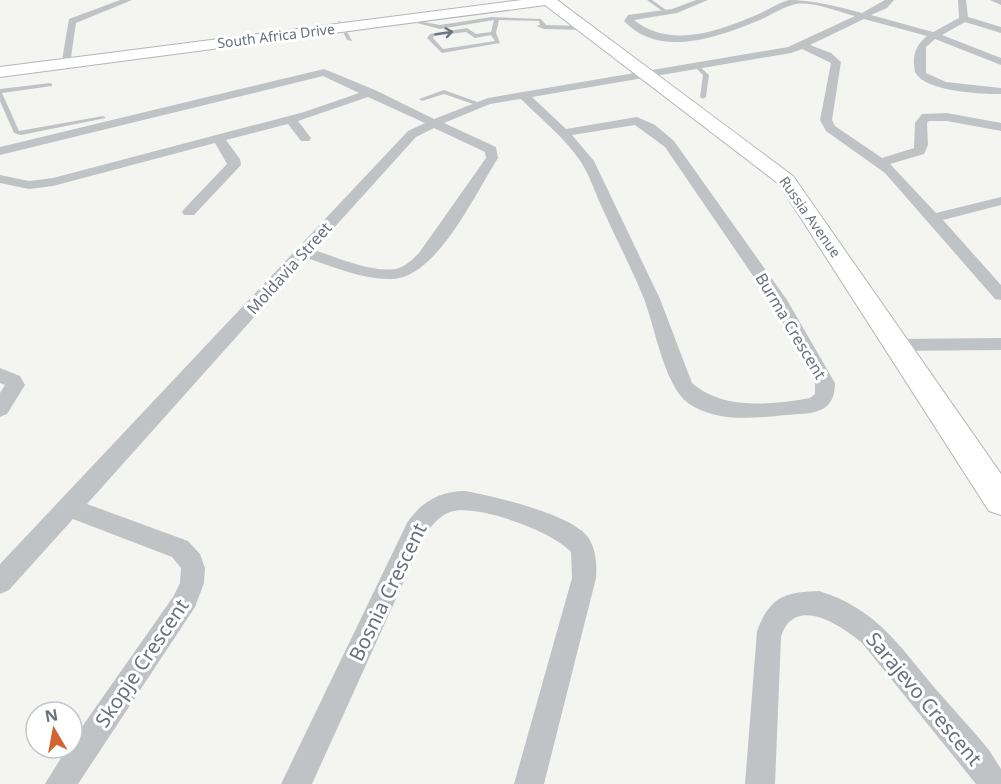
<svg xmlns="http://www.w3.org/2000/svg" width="1001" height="784" font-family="'Noto Sans',sans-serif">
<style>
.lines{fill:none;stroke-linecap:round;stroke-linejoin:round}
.secondary-casing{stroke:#b2b6ba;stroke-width:2}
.lane{fill:#c0c3c6;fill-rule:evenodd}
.street{fill:#c0c3c6;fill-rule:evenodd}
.secondary{fill:#fff;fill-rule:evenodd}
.oneway{stroke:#6a7683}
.labels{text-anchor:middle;stroke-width:6;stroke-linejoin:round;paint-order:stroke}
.far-street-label{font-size:14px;fill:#66727f;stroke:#fff}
.street-label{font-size:16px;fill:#66727f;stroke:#fff}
.near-street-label{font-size:20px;fill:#66727f;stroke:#fff}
</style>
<rect width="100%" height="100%" fill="#f4f4f1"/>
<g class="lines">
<defs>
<path id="secondary" d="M522 0H557L793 176 1001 474V515L989 511 779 184 545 5 0 77V67Z"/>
</defs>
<use href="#secondary" class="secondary-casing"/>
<path class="lane" d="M647 0H652L669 12 665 13Z
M492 17 541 19 546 25 584 26 587 28 584 30 544 29 536 26 540 25 539 21 499 20 496 33 500 43 442 53 427 38 430 34 467 28 476 34 491 32 494 20 440 29 405 20 407 19 440 25ZM466 32 475 38 491 35 495 41 443 49 433 38 434 36Z
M338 21 342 22 352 41 347 40Z
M697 64 709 75 706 97 703 99 700 97 703 75 694 66Z
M50 83 52 84V86L2 93 19 131 103 116 106 118 21 135 14 133 0 101V89Z
M444 90 480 103 481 104 476 105 444 94 422 101 419 99Z"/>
<path class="street" d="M120 0H132L76 23 70 64 61 66 69 19Z
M696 0H708L677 13 634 20C672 50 721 30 761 13 769 9 783 1 789 0 813 0 840 7 862 13L885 0H894L887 8 871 15 933 32 959 18 958 0H966L968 17 1001 27V33L965 22 942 35 1001 58V65L935 39 926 47V73L946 82 1001 88V94C981 94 925 92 915 72 912 56 915 46 927 36L864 19 810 45 831 53 841 62 832 120 835 126 882 158 914 148 915 123 922 114 947 113 1001 123V131L947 121H929L927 123 928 145 924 154 890 164 936 213 1001 197V205L943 220 1001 285V300L995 299 885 173 826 131 820 120 831 63 802 49 791 53 532 97 566 129 637 117 655 125 674 141 787 300 835 383C835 415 811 413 786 415 755 418 716 423 688 403 664 385 655 327 644 299 632 269 617 241 604 212 596 195 590 176 581 162 565 138 541 119 521 99L490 104 444 123 496 147 498 158C476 192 437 278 392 279 364 280 334 267 307 258L87 504 188 541 200 554 205 568 204 583 195 607 78 784H45L67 748H72V741L173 597 180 583 181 568 172 557 73 519 9 590 0 594V564L408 131 425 123 368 97 298 121 311 138 309 141H301L288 124 226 140 240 159 241 165 194 215H184L182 212 184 209 227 164 215 143 53 186 29 189 0 183V175L29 181 53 178 304 112 359 93 323 76 0 155V147L324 69 375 90 434 119 488 98 788 47 855 16C838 12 814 1 796 4 785 6 773 14 762 19 721 36 660 60 624 21L628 15 672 9ZM635 125 665 147 773 305 815 383V394L810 398C772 405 722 410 692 383L660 299 594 161 572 135ZM434 128 485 152 486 158 419 253C413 259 407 265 399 268 377 275 336 257 314 250L416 137Z
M990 0H1001V5Z
M1001 338V350L896 351 890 349 887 345 890 341 896 339Z
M0 368 20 376 25 385 7 414 0 417V393L5 385 0 383Z
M465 491C493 496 571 514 588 537 596 549 597 564 596 578L544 784H514L572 578 571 552C554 532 476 503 450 512 439 516 430 527 424 537L312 784H281L407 523C421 502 440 491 465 491Z
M819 591C875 608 898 644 934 687 952 708 971 728 989 750L1001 769V784H976L862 643C841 625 794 594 781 637L775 784H745L757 631C770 597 784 592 819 591Z"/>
<use href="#secondary" class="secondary"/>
</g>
<defs><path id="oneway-shaft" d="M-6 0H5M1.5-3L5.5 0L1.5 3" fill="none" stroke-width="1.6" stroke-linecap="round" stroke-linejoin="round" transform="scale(1.5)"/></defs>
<use class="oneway" href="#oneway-shaft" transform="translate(444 33) rotate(-9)"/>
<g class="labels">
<g class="far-street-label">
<text transform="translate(276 36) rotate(-7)" y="5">South Africa Drive</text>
<text transform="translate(810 217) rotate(55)" y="5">Russia Avenue</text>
</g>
<g class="street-label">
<text transform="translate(289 268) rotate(-48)" y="6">Moldavia Street</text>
<text transform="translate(791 326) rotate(59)" y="6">Burma Crescent</text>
</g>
<g class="near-street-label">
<text transform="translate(388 592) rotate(-64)" y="7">Bosnia Crescent</text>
<text transform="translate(142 663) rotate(-56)" y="7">Skopje Crescent</text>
<text transform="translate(924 699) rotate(50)" y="7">Sarajevo Crescent</text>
</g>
</g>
<g transform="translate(54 730) rotate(350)"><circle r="28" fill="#ffffff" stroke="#c2c7cc" stroke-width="1.5"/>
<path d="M0-4.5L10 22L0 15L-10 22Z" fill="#d36432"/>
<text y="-9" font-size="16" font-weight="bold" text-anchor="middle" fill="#66727f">N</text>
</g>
</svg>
